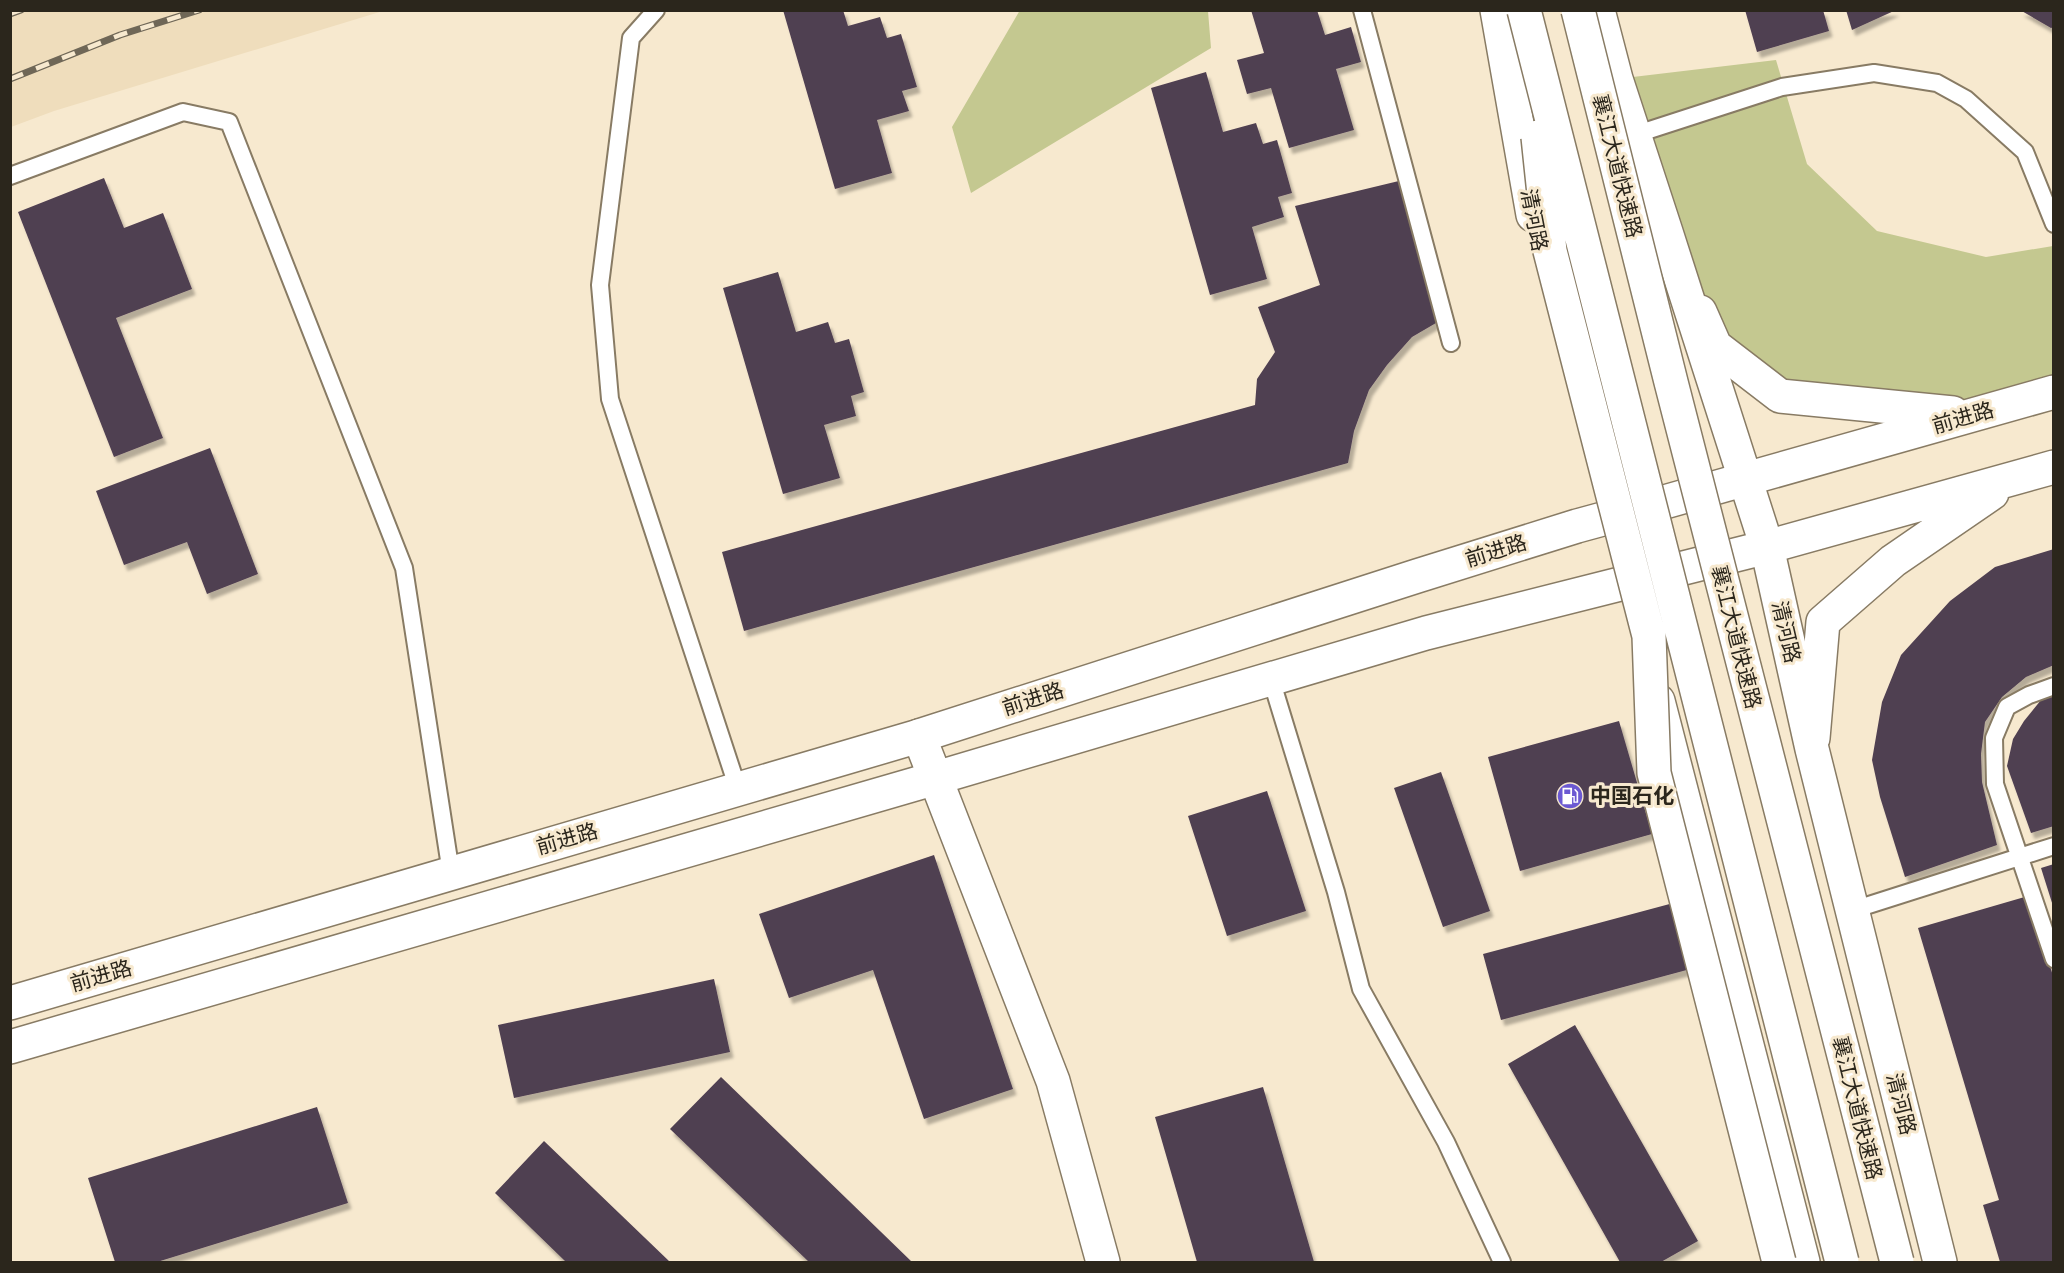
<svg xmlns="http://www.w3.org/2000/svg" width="2064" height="1273" font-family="Lato,'Noto Sans SC',sans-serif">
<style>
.built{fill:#efddbc}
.green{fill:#c4c890}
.building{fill:#503f51;filter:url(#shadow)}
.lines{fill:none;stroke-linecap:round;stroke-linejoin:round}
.service-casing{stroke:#887b64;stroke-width:20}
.minor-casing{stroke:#887b64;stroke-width:36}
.tertiary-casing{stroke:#887b64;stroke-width:36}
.secondary-casing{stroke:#887b64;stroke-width:36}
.primary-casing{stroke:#887b64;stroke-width:36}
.service{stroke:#fff;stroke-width:16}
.minor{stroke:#fff;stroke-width:33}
.tertiary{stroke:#fff;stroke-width:33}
.secondary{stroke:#fff;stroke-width:33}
.primary{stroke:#fff;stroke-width:33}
.rail-casing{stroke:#6f6757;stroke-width:7}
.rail{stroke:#f7e9cf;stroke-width:4.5;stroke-dasharray:14;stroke-linecap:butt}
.trunk-bridge-casing{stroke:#887b64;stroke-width:36;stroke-linecap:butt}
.trunk-bridge{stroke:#fff;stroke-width:33}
.labels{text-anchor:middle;stroke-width:6;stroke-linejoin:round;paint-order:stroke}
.street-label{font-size:21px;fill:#2b261c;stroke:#f7e9cf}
.poi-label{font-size:21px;font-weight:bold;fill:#2b261c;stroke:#f7e9cf;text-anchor:start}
</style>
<defs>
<filter id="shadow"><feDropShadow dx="3.5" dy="6" stdDeviation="1.5" flood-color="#0004"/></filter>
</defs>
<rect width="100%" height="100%" fill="#f7e9cf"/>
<path class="built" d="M10 11 11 10 383 11 54 111 11 127Z"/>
<path class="green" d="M1020 10 1208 11 1211 48 971 193 952 127Z
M1776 60 1807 164 1877 231 1986 257 2053 246V392L1973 415 1780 396 1715 346 1616 79Z"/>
<path class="building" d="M783 10H843L848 26 880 17 887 38 901 34 917 87 902 91 909 111 877 120 892 173 835 189Z
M1251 10H1317L1325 35 1351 27 1361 62 1336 69 1354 130 1289 148 1271 88 1247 94 1237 60 1264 53Z
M1745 10H1823L1829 31 1757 52Z
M1846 10H1896L1852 30Z
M2020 10H2054V27L2051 28Z
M1206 72 1223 132 1256 123 1263 144 1277 140 1292 193 1278 197 1284 217 1252 227 1267 279 1210 295 1151 88Z
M104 178 124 228 163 213 192 289 116 318 163 438 114 457 18 212Z
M1403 180 1436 323 1412 337 1387 365 1369 390 1354 431 1348 463 744 631 722 552 1255 405 1257 379 1275 352 1258 307 1320 285 1295 206Z
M778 272 796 332 828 322 835 343 849 339 864 392 851 396 856 416 824 425 840 478 783 494 723 288Z
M210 448 258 574 207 594 187 542 124 565 96 491Z
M2054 549V665L2026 677 2002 697 1985 722 1981 754 1982 782 1997 845 1905 877 1880 797 1872 760 1882 702 1901 655 1950 601 1995 567Z
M2054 696V826L2031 833 2007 766 2013 739 2024 721 2041 700Z
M1619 721 1652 834 1520 871 1488 757Z
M1441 772 1490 911 1443 927 1394 788Z
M1267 791 1306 911 1227 936 1188 816Z
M934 855 1013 1089 924 1119 873 970 789 998 759 914Z
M2054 864V906H2053L2041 868Z
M2028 896 2054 979V1262H2000L1983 1205 1999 1200 1918 928Z
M1692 898 1709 964 1501 1020 1483 954Z
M714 979 730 1052 514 1098 498 1025Z
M1575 1025 1698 1241 1661 1262H1620L1508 1064Z
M721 1077 912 1262H809L670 1129Z
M1263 1087 1314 1262H1197L1155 1117Z
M317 1107 348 1203 157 1262H115L88 1178Z
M544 1141 670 1262H566L495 1193Z"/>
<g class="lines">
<defs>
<path id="service" d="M656 10 631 38 600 285 610 399 738 789
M1362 10 1451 343
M1634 135 1782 87 1874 73 1937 83 1966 99 2025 152 2054 224
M10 176 183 112 229 122 404 568 451 873
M1271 679 1336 892 1361 989 1446 1142 1502 1262
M2054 686 2029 695 2007 707 1994 738 1995 784 2054 959
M1853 910 2054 846"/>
<path id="minor" d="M919 736 1053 1081 1103 1262"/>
<path id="tertiary" d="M10 1003 919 736 1417 576 1577 526 1610 517
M10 1047 936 778 1426 633 1628 582"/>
<path id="secondary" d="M1700 312 1715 346 1780 396 1953 413
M1622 514 2054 392
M1628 582 1767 547 2054 467
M1813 738 1823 622 1893 561 1992 493"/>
<path id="primary" d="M1497 10 1533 215
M1598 10 1616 79 1666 232 1767 547 1812 749 1940 1262
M1658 701 1803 1262"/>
</defs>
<use href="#service" class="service-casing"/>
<use href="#minor" class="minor-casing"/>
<use href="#tertiary" class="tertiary-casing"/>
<use href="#secondary" class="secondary-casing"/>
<use href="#primary" class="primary-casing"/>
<use href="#service" class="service"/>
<use href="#minor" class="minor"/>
<use href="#tertiary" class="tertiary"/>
<use href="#secondary" class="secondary"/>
<use href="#primary" class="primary"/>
<defs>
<path id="rail" d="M10 14 21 10
M10 79 120 35 199 10"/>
</defs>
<use href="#rail" class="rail-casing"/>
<use href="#rail" class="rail"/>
<defs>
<path id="trunk-bridge" d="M1524 10 1842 1262
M1578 10 1671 382 1897 1262
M1538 137 1550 251 1649 636 1654 773 1779 1262"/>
</defs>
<use href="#trunk-bridge" class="trunk-bridge-casing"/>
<use href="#trunk-bridge" class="trunk-bridge"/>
</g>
<defs>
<symbol id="fuel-disc" viewBox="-11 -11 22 22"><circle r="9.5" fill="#6b59d2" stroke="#f7e9cf"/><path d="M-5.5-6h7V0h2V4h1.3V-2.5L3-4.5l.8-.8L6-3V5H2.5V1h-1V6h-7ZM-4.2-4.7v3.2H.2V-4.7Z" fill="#fff"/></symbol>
</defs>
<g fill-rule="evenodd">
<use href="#fuel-disc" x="1555" y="781" width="30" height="30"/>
</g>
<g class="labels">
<g class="street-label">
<text transform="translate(1617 166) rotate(76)" y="7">襄江大道快速路</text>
<text transform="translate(1534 220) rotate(79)" y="7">清河路</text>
<text transform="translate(1963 418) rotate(-16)" y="7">前进路</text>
<text transform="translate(1496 551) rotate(-17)" y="7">前进路</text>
<text transform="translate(1786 632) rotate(77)" y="7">清河路</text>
<text transform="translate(1736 637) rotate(76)" y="7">襄江大道快速路</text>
<text transform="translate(1033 699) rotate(-18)" y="7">前进路</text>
<text transform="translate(567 839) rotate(-16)" y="7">前进路</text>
<text transform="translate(101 976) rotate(-16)" y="7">前进路</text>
<text transform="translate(1901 1104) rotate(76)" y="7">清河路</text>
<text transform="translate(1857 1108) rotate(76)" y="7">襄江大道快速路</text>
</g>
<g class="poi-label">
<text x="1590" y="803">中国石化</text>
</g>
</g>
<rect width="2064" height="1273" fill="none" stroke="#2b261c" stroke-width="24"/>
</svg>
